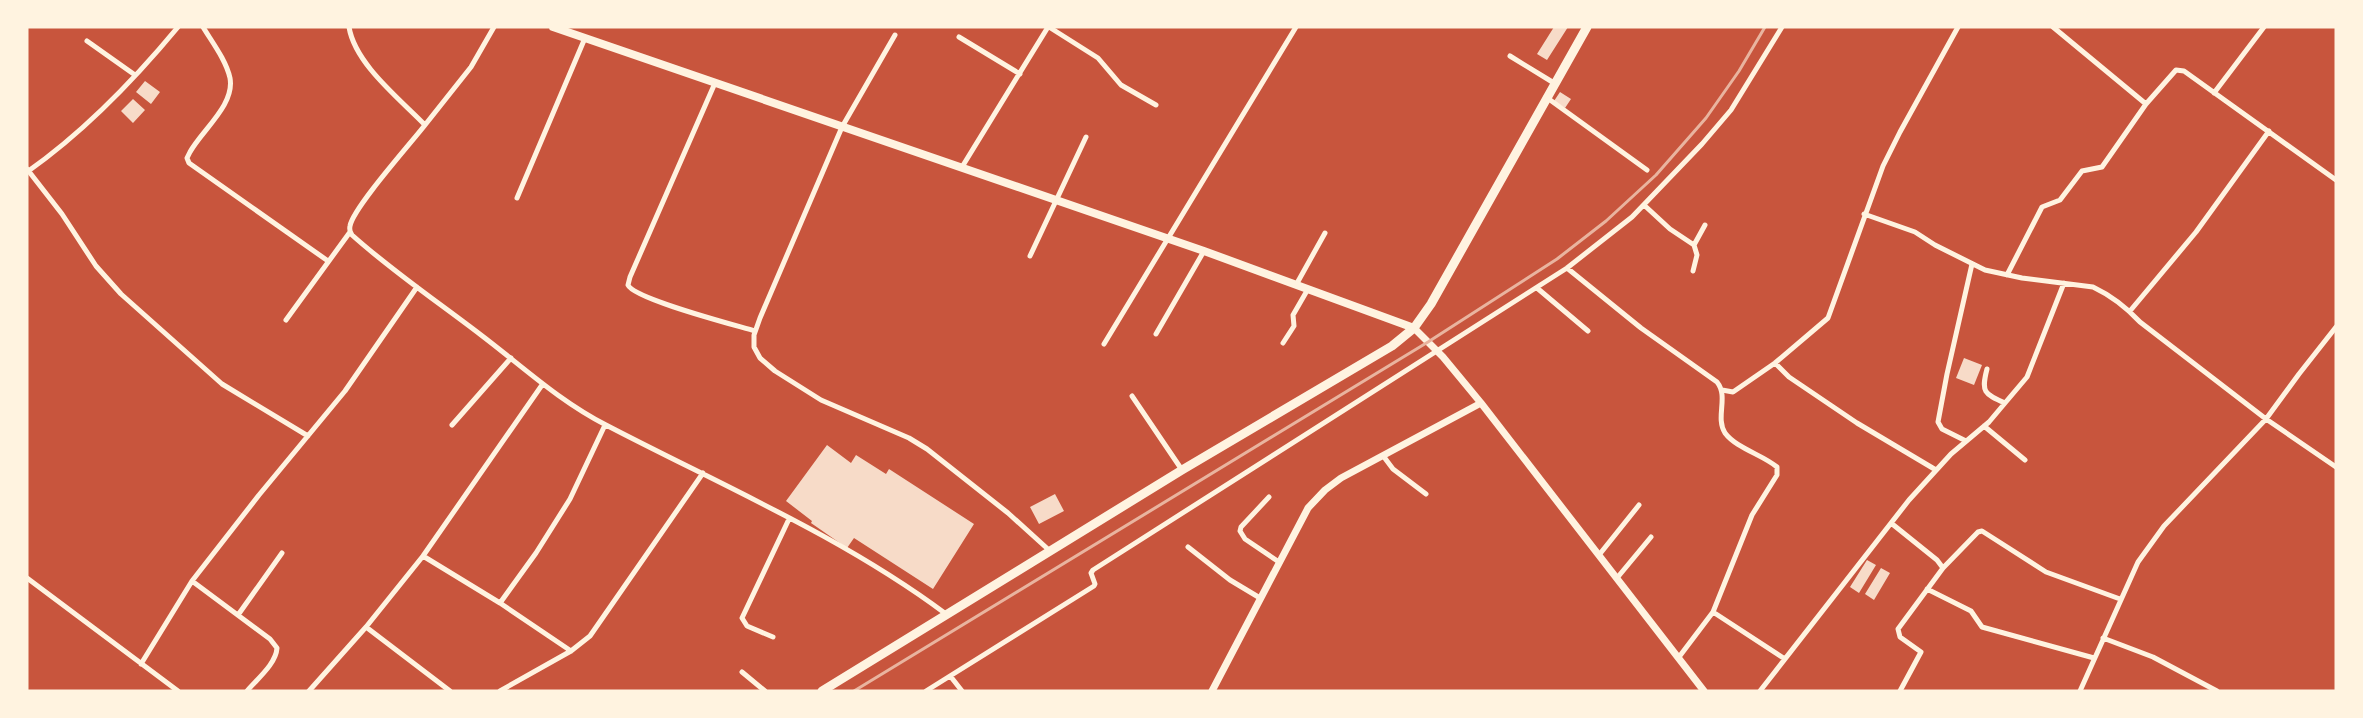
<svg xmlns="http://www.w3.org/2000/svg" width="2363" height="718" font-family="'Open Sans',sans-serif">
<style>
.building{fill:#f7dbc8}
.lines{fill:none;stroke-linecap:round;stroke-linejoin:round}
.minor{stroke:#fff3e0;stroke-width:5}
.tertiary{stroke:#fff3e0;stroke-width:7}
.secondary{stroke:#fff3e0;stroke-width:8}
.trunk{stroke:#fff3e0;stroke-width:9}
.rail{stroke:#e9b49f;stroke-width:3}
</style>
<rect width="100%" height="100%" fill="#c8553d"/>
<path class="building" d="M1554 27H1568L1547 60 1537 54Z
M145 81 160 92 151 104 136 92Z
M1560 92 1571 99 1565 108 1554 101Z
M133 99 145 110 133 123 121 111Z
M1964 358 1982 365 1974 385 1956 378Z
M827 445 851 463 856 455 886 474 889 469 974 524 933 589 854 538 847 548 811 523 812 521 786 501Z
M1055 494 1064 511 1039 524 1030 507Z
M1867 560 1876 565 1859 593 1850 587Z
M1881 568 1890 573 1874 600 1865 594Z"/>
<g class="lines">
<path class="minor" d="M203 27C212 42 226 60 230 78 235 105 202 130 190 152L187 158 189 163 328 261
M349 27C355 64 400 99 425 125 411 143 353 208 350 226 349 231 350 231 352 235 392 271 438 302 481 335 522 366 559 401 606 425 719 484 843 537 946 614
M1049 27 1098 58 1121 85 1156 105
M2053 27 2146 104
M895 35 842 127 760 318 754 335V347L760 358 775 371 821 400 909 438 927 449 1008 513 1050 551
M959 37 1020 74
M87 41 135 75
M1510 56 1554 83
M715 83 630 277 628 285C634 299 735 325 755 331
M2214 93 2264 27
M1546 97 1647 170
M425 125 471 67 494 27
M962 167 1048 27
M27 169 62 214 96 266 121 294 222 384 308 436
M27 172C84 132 134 80 178 27
M517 198 585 38
M1644 205 1670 229 1694 245 1697 255 1693 271
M1864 214 1915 232 1935 245 1985 270 2022 278 2093 287C2112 296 2126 307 2140 322L2266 419 2336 467
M1694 245 1705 225
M1030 256 1086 137
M1567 268 1641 328 1717 382C1729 397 1715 417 1725 433 1736 448 1763 455 1777 467V475L1752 515 1713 612 1785 659
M2007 275 2042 207 2060 200 2082 171 2102 167 2146 104 2176 70 2184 71 2336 180
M1296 285 1325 233
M1537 288 1588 331
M2130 311 2196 232 2269 131
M286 320 350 232
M1156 334 1204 251
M1283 343 1294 326 1293 315 1308 289
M1104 344 1296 27
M1775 363 1789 377 1857 423 1936 470
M1722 390 1733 392 1775 363 1828 318 1883 166 1900 132 1958 27
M1132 396 1182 470
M2005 403 2027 377 2064 283
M452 425 511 358
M1984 426 2025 460
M1966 441 1942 429 1938 422 1947 374 1972 264
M1384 457 1393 469 1426 494
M1269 497 1241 527 1240 531 1245 539 1279 562
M1891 523 1937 560 1943 568 1898 629 1900 637 1921 652 1900 691
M1188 547 1230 580 1260 598
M1599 555 1639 505
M423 556 500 603 571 651
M1943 568 1978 532 1982 531 2046 572 2120 599
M27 578 178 691
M1617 578 1651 537
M192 581 270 639 277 648C276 664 257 679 247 691
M1927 589 1971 611 1982 627 2094 658
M500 603 536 553 570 499 605 425
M238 615 282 553
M366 627 450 691
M773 637 747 626 742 618 789 519
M2103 638 2153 657 2217 691
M1679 657 1713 612
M141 664 192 581 259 495 345 391 417 287
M742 672 765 691
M951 677 962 691
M309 691 366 627 423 556 542 385
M500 691 571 651 590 636 703 473
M926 691 1094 586 1095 584 1091 573 1093 570 1567 268 1632 217 1702 144 1731 110 1782 27
M1760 691 1909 500 1951 454 1989 422 2005 403C1984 394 1981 392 1987 369
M2080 691 2138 562 2164 526 2266 419 2299 374 2336 327"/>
<path class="tertiary" d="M1414 328 1443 357 1481 403 1704 691
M1212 691 1308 508 1325 490 1341 478 1481 403"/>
<path class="secondary" d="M553 27 1204 251 1414 328"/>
<path class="trunk" d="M822 691 1182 470 1392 346 1414 328 1431 304 1587 27"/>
<path class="rail" d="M854 691 1428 342 1557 259 1606 221 1656 175 1706 118 1739 71 1765 27"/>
</g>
<rect width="2363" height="718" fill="none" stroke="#fff3e0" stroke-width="57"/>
</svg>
